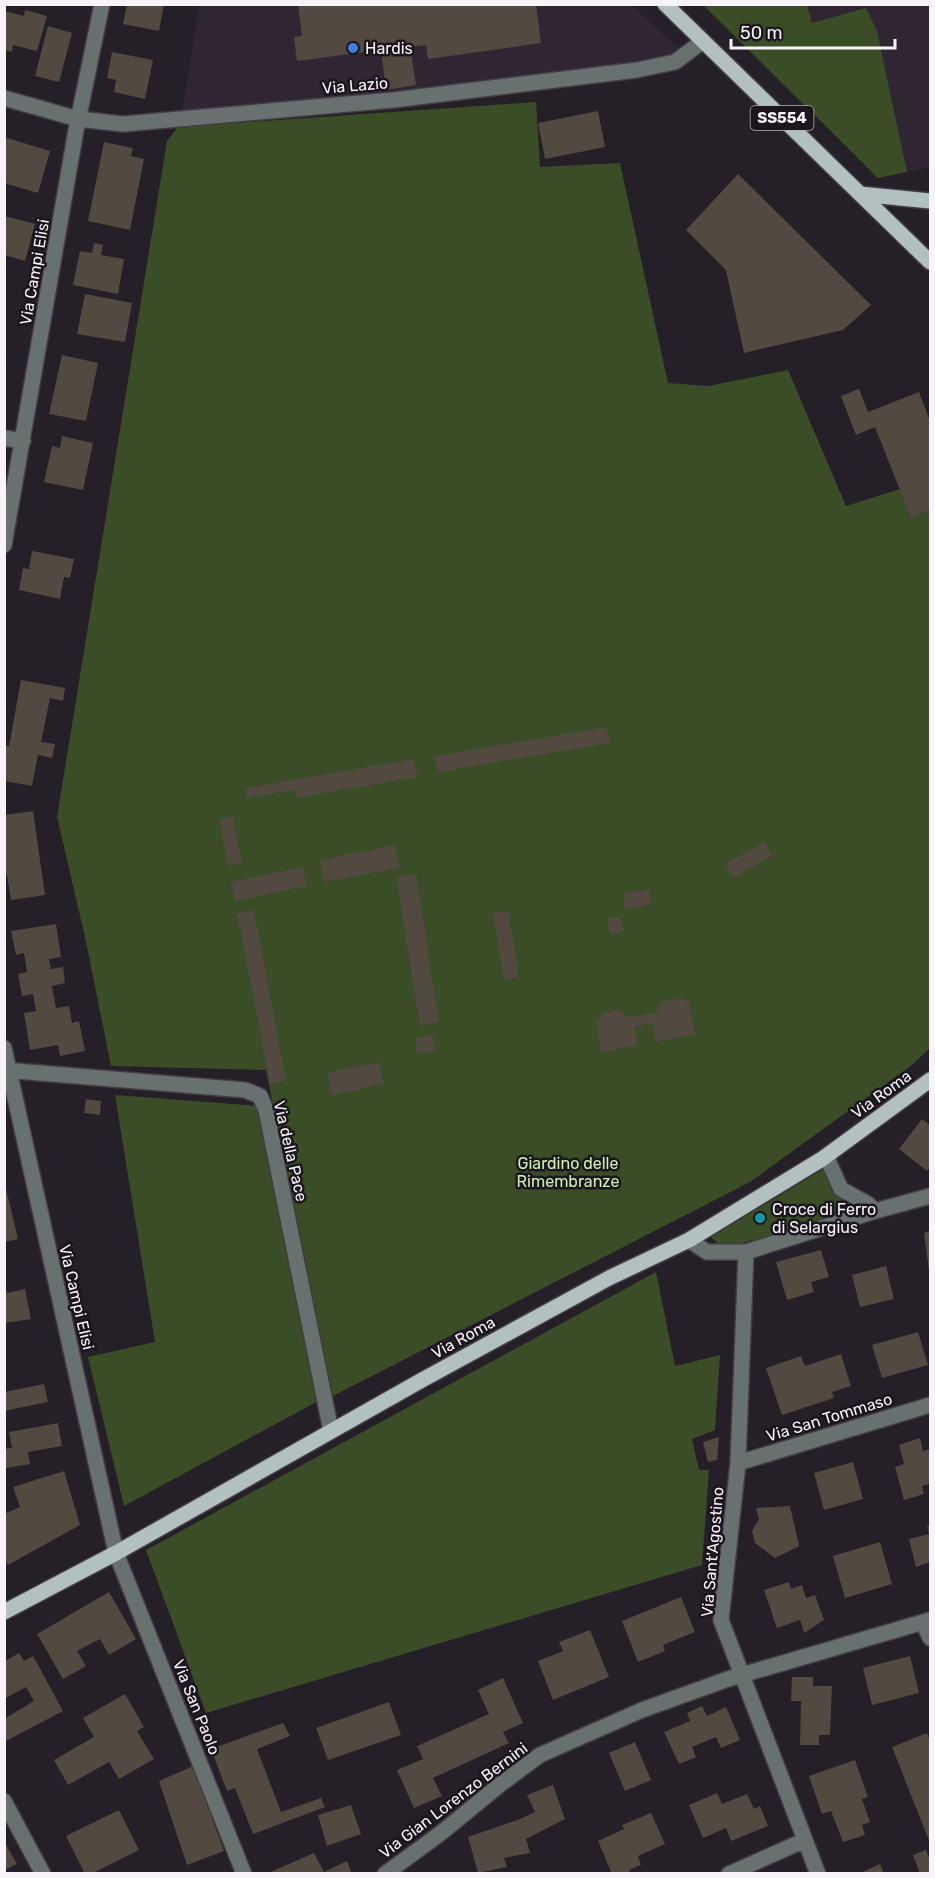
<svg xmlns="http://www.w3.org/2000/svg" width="935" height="1878" font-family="Rubik,sans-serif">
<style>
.built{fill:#302633}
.green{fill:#3a4d27}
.building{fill:#524941}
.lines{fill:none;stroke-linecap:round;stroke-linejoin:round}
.minor-casing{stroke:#423d44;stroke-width:18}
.major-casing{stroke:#423d44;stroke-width:18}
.minor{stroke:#697070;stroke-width:15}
.major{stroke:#b2c0c0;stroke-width:15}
.shop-dot{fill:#3f7fe0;stroke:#1b161d;stroke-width:2}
.culture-dot{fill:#0f9aa8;stroke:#1b161d;stroke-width:2}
.labels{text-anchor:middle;stroke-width:5;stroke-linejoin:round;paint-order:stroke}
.shield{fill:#1b161d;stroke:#b5b1b7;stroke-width:1.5}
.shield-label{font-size:15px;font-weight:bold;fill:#f7f3f9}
.poi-label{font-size:16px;fill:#f7f3f9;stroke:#1b161d;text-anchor:start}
.street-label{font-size:16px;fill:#f7f3f9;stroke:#1b161d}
.park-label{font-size:16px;fill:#cff2ae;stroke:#1b161d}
</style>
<rect width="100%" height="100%" fill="#251f27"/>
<path class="built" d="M199 5H632L687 57 206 125 180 124Z
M807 5H930V167L907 172 877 32 812 23Z"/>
<path class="green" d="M703 5H807L812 23 866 8 877 31 907 172 878 178Z
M536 102 540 167 620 163 668 383 708 386 788 370 846 506 900 489 911 518 930 510V1048L912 1065 750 1182 331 1397 266 1070 111 1066 85 937 57 817 167 141 180 124 206 125Z
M115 1095 258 1106 320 1400 124 1506 88 1357 155 1342Z
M827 1167 850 1216 722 1248 711 1237Z
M656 1272 675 1366 720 1355 715 1430 692 1439 699 1470H709L702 1565 206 1713 146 1550Z"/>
<path class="building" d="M127 4H164L159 31 123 24Z
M298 4H536L541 43 428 59 426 45 410 47 416 85 386 90 381 50 297 61 294 37 302 36Z
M25 10 47 16 37 51 13 45 12 52 4 50V11L24 16Z
M48 26 72 33 59 82 35 76Z
M112 52 153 60 145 99 114 92 116 80 107 78Z
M598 111 605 147 545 159 538 123Z
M4 137 50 151 38 193 4 183Z
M104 142 133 148 131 156 144 159 130 230 88 221Z
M738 174 871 305 843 330 744 353 726 270 686 230Z
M4 216 35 224 25 261 4 255Z
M94 243 103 245 101 255 124 259 118 294 73 285 80 251 92 253Z
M85 294 132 303 125 342 77 334Z
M62 355 98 363 86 421 49 414Z
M859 389 868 412 919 392 930 421V510L911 518 875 427 856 435 841 396Z
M62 436 93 443 83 490 44 482 52 446 60 448Z
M32 551 74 559 70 578 64 577 60 599 19 590 23 568 29 569Z
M21 680 65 688 63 701 50 698 41 742 55 744 52 758 38 755 32 786 4 781V745L9 746Z
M607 727 610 743 438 772 435 756Z
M414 759 418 777 296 798 294 790 247 798 245 788Z
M33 811 45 895 11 900 7 875H4V815Z
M233 816 242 863 228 866 219 819Z
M764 842 772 856 733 878 725 864Z
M395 845 399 868 324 882 319 860Z
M303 867 307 886 235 901 231 882Z
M416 874 439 1022 420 1026 396 877Z
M649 889 652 904 625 909 623 894Z
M254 910 286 1081 270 1084 237 913Z
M508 911 519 977 504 980 493 913Z
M621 916 624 931 610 934 607 919Z
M56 924 61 957 49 959 51 969 63 967 65 983 52 986 56 1008 69 1006 72 1023 79 1021 85 1051 60 1056 58 1045 30 1050 24 1013 36 1011 33 994 22 996 18 974 27 972 24 953 16 955 11 931Z
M682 998 689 1002 695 1034 656 1042 653 1023 634 1027 638 1045 601 1052 596 1023 603 1014 619 1009 628 1017 656 1013 662 1001Z
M433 1035 435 1051 417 1054 415 1038Z
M379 1062 384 1084 332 1095 327 1073Z
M86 1099 101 1101 100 1115 84 1113Z
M922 1119 930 1125V1167L927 1171 899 1149Z
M4 1180 18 1239 4 1242Z
M930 1231V1270L929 1271 924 1233Z
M821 1250 829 1277 811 1282 814 1292 787 1300 776 1262Z
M886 1266 894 1299 860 1307 852 1275Z
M4 1286 7 1293 25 1289 31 1319 4 1323Z
M918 1332 928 1365 882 1378 872 1345Z
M841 1354 851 1386 832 1392 834 1398 782 1415 766 1368 801 1356 805 1366Z
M44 1384 48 1402 4 1411V1392Z
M58 1423 62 1446 28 1452 30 1464 6 1468 4 1449 12 1448 9 1432Z
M719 1437 717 1460 708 1462 703 1442Z
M920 1438 923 1451 930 1449V1484L922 1486 924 1494 904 1500 895 1467 904 1464 899 1445Z
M853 1462 863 1499 824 1510 814 1473Z
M64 1471 80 1525 8 1565 4 1559V1514L20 1507 13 1487Z
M790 1506 799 1546 775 1558 755 1543 752 1531 759 1519 756 1508Z
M930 1525V1562L916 1567 909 1539 929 1534 927 1526Z
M880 1542 892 1584 845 1598 833 1556Z
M789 1582 791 1589 802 1585 806 1598 815 1595 824 1620 804 1633 800 1620 777 1628 764 1590Z
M109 1592 136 1639 109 1655 100 1639 77 1651 86 1666 63 1679 37 1634Z
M681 1597 695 1632 663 1645 665 1651 638 1662 622 1621Z
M590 1630 609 1677 553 1700 538 1661 563 1651 559 1642Z
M19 1653 24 1661 33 1656 63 1711 4 1742V1719L34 1701 26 1687 4 1699V1656L7 1660Z
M910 1656 919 1693 872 1705 863 1668Z
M792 1677H813V1686H832L830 1735H819V1745H800L801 1701H791Z
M503 1678 523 1723 503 1732 509 1743 433 1778 442 1796 414 1808 397 1770 423 1759 417 1746 489 1714 478 1690Z
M125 1694 144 1727 137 1731 154 1759 119 1779 109 1762 68 1785 54 1760 94 1737 83 1718Z
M389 1702 401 1735 328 1760 316 1728Z
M702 1706 707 1716 726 1707 740 1740 721 1748 716 1737 692 1747 696 1757 679 1764 664 1732 690 1721 687 1713Z
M283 1723 290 1736 257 1749 281 1812 321 1798 325 1807 253 1834 235 1788 227 1791 211 1749Z
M927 1733 930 1741V1843L892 1747Z
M635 1742 651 1780 625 1791 609 1753Z
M855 1760 868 1797 862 1799 870 1822 862 1825 865 1835 843 1842 831 1811 822 1814 809 1776Z
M193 1766 224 1851 187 1865 159 1781Z
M553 1785 565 1819 526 1839 530 1853 504 1858 507 1867 478 1873 468 1837 520 1819 535 1812 527 1795Z
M717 1793 722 1804 747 1794 754 1809 760 1806 768 1826 731 1841 726 1828 703 1838 689 1805Z
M351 1805 361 1834 327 1846 318 1815Z
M119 1810 139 1850 91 1874H85L66 1836Z
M651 1813 665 1844 638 1856 641 1865 629 1870 631 1874H612L598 1841 624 1829 622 1825Z
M4 1841 17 1864 4 1870Z
M926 1850 930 1860V1874H920L913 1855Z
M314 1853 324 1872 347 1861 352 1874H266Z
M880 1864 884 1874H858Z"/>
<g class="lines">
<defs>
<path id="minor" d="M4 98 78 119 123 124 393 100 637 70 675 62 703 41
M4 438 23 441
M4 545 76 130 102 4
M4 1048 116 1553 244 1874
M4 1070 245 1090 260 1096 266 1110 331 1431
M826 1156 841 1189 868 1204 875 1211
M689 1240 707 1252H746L875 1211 930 1196
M746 1252 738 1463 721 1620 818 1874
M738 1463 930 1405
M923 1622 930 1638
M4 1801 43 1874
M385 1874 441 1833 502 1783 540 1755 642 1710 728 1679 930 1620
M729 1874 805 1840"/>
<path id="major" d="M665 4 930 262
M860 194 930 201
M4 1612 116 1553 422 1380 609 1278 689 1240 822 1159 930 1080"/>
</defs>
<use href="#minor" class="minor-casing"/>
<use href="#major" class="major-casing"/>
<use href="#minor" class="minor"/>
<use href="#major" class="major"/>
</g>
<circle class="shop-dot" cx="353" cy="48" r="6"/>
<circle class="culture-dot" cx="760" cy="1218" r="6"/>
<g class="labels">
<rect class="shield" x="750.5" y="106" width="63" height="24" rx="4.5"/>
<g class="shield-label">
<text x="782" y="123">SS554</text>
</g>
<g class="poi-label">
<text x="365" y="54">Hardis</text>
<text x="772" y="1215">Croce di Ferro<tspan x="772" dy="18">di Selargius</tspan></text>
</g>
<g class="street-label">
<text transform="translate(355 85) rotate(-5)" y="6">Via Lazio</text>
<text transform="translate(34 272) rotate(-80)" y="6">Via Campi Elisi</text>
<text transform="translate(881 1094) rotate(-36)" y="6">Via Roma</text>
<text transform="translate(291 1151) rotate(77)" y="6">Via della Pace</text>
<text transform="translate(77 1297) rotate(77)" y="6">Via Campi Elisi</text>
<text transform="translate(463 1337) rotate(-29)" y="6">Via Roma</text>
<text transform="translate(829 1417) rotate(-17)" y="6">Via San Tommaso</text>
<text transform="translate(712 1552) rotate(-85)" y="6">Via Sant'Agostino</text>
<text transform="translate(197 1707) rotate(68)" y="6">Via San Paolo</text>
<text transform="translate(453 1800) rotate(-37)" y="6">Via Gian Lorenzo Bernini</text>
</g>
<g class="park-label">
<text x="568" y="1169">Giardino delle<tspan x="568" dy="18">Rimembranze</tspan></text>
</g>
</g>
<rect width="935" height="1878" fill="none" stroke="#f7f3f9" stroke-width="12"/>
<path d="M731 39v9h164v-9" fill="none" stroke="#f7f3f9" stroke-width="3"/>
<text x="740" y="39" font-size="18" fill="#f7f3f9" stroke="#1b161d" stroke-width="4.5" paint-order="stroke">50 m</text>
</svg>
